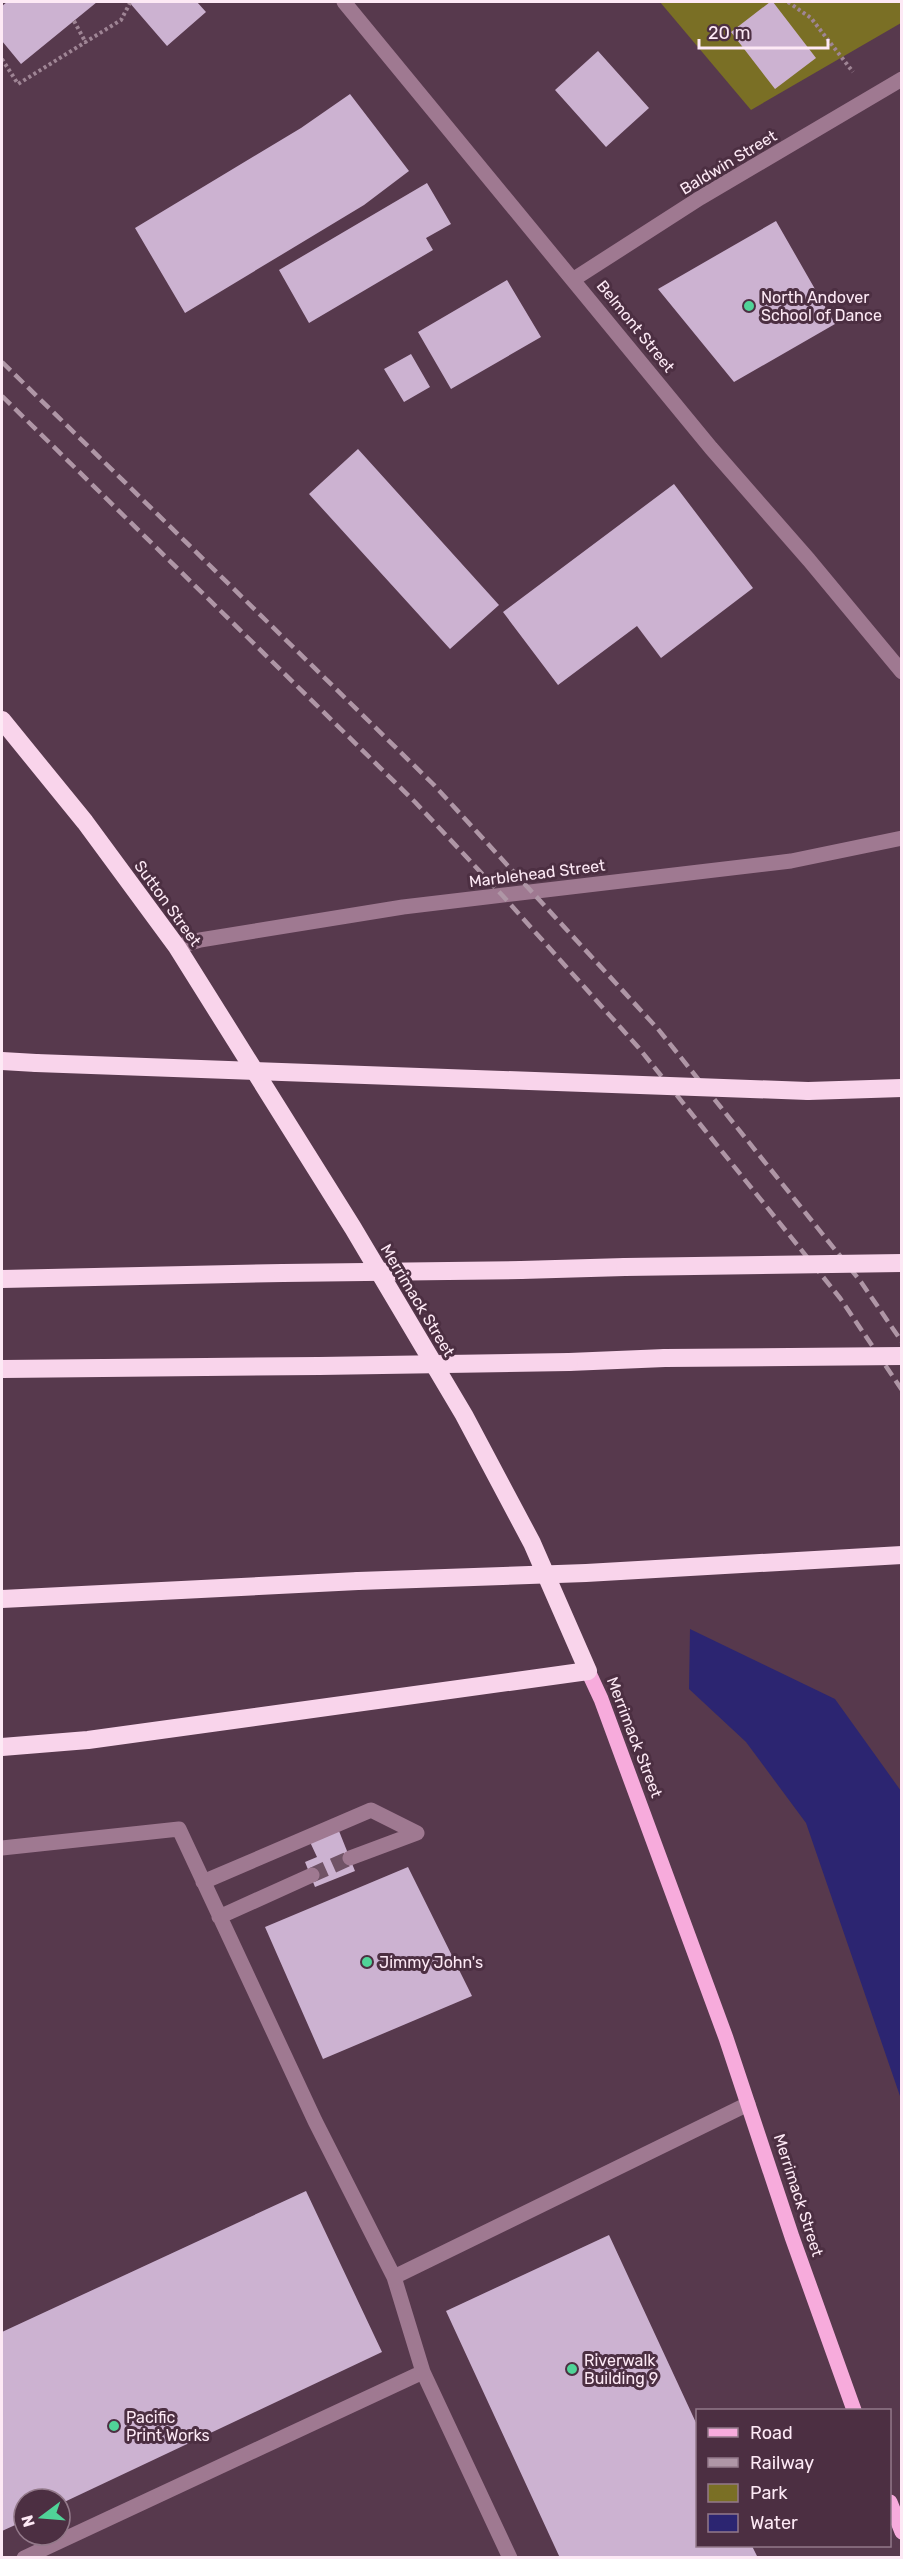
<svg xmlns="http://www.w3.org/2000/svg" width="903" height="2559" font-family="Rubik,sans-serif">
<style>
.green{fill:#7a6f25}
.water{fill:#2c2571}
.building{fill:#ccb2d1}
.lines{fill:none;stroke-linecap:round;stroke-linejoin:round}
.minor-tunnel{stroke:#705366;stroke-width:15;stroke-dasharray:15 8;stroke-linecap:butt}
.path{stroke:#9f8595;stroke-width:4;stroke-dasharray:3 3;stroke-linecap:butt}
.minor{stroke:#9f7991;stroke-width:15}
.major{stroke:#f7abdc;stroke-width:15}
.highway{stroke:#f9d4eb;stroke-width:18}
.rail{stroke:#af96a6;stroke-width:4.5;stroke-dasharray:12 6;stroke-linecap:butt}
.highway-bridge{stroke:#f9d4eb;stroke-width:18}
.poi-dot{fill:#50d398;stroke:#4c2f42;stroke-width:2}
.labels{text-anchor:middle;stroke-width:6;stroke-linejoin:round;paint-order:stroke}
.street-label{font-size:16px;fill:#fde9f5;stroke:#4c2f42}
.poi-label{font-size:16px;fill:#fde9f5;stroke:#4c2f42;text-anchor:start}
</style>
<rect width="100%" height="100%" fill="#57394d"/>
<path class="green" d="M660 2H901V23L751 110Z"/>
<path class="water" d="M690 1629 835 1699 901 1791V2099L806 1823 746 1742 689 1689Z"/>
<path class="building" d="M7 2H97L21 64 2 41V6Z
M129 2H197L206 12 167 46Z
M770 2H773L816 58 775 89 731 32Z
M598 51 649 108 606 147 555 90Z
M350 94 409 171 364 205 185 313 135 228 301 128Z
M427 183 451 224 426 238 433 250 309 323 279 270Z
M776 221 835 324 734 382 658 289Z
M507 280 541 337 451 389 418 332Z
M411 354 430 387 404 402 384 369Z
M358 449 499 605 450 649 309 494Z
M674 484 753 588 661 658 637 626 558 685 503 612Z
M339 1831 355 1871 315 1887 305 1862 317 1857 310 1842Z
M408 1867 472 1996 323 2059 265 1927Z
M306 2191 382 2352 60 2504V2499H24V2521L2 2531V2332Z
M609 2235 698 2427V2546H752L758 2558H560L446 2311Z"/>
<g class="lines">
<path class="minor-tunnel" d="M312 1875 350 1858"/>
<path class="path" d="M788 2 811 18 853 72
M74 21 86 43
M2 59 18 84 121 20 130 3"/>
<path class="minor" d="M344 2 711 448 809 560 902 672
M574 279 700 198 902 79
M177 947 200 940 403 907 791 861 902 838
M2 1848 179 1829 315 2121 394 2277 748 2104
M350 1858 417 1833
M203 1882 371 1810 417 1833
M219 1917 312 1875
M394 2277 423 2372 510 2558
M24 2558 423 2372"/>
<path class="major" d="M588 1671 601 1699 726 2038 792 2237 854 2410
M890 2502 902 2532"/>
<path class="highway" d="M2 720 85 822 177 947 353 1228 464 1415 532 1543 588 1671 88 1740 2 1747
M2 1061 36 1063
M808 1091 902 1088
M521 1270 625 1267
M2 1279 283 1273
M569 1362 665 1358
M2 1369 319 1366
M2 1599 358 1581"/>
<path class="rail" d="M2 362 433 784 532 892 658 1029 861 1282 902 1342
M2 396 415 802 502 895 638 1047 840 1298 902 1390"/>
<path class="highway-bridge" d="M36 1063 808 1091
M625 1267 902 1263
M283 1273 521 1270
M665 1358 902 1356
M319 1366 569 1362
M358 1581 586 1573 902 1555"/>
</g>
<g class="poi-dot">
<circle cx="749" cy="306" r="6"/>
<circle cx="367" cy="1962" r="6"/>
<circle cx="572" cy="2369" r="6"/>
<circle cx="114" cy="2426" r="6"/>
</g>
<g class="labels">
<g class="street-label">
<text transform="translate(728 162) rotate(-31)" y="6">Baldwin Street</text>
<text transform="translate(636 326) rotate(51)" y="6">Belmont Street</text>
<text transform="translate(537 873) rotate(-7)" y="6">Marblehead Street</text>
<text transform="translate(168 903) rotate(54)" y="6">Sutton Street</text>
<text transform="translate(418 1300) rotate(59)" y="6">Merrimack Street</text>
<text transform="translate(635 1737) rotate(69)" y="6">Merrimack Street</text>
<text transform="translate(799 2195) rotate(72)" y="6">Merrimack Street</text>
</g>
<g class="poi-label">
<text x="761" y="303">North Andover<tspan x="761" dy="18">School of Dance</tspan></text>
<text x="379" y="1968">Jimmy John's</text>
<text x="584" y="2366">Riverwalk<tspan x="584" dy="18">Building 9</tspan></text>
<text x="126" y="2423">Pacific<tspan x="126" dy="18">Print Works</tspan></text>
</g>
</g>
<rect width="903" height="2559" fill="none" stroke="#fde9f5" stroke-width="6"/>
<rect x="696" y="2409" width="195" height="138" fill="#4c2f42" stroke="#93798a" stroke-width="1.5"/>
<rect x="708" y="2428" width="30" height="9" fill="#f7abdc" stroke="#93798a" stroke-width="1.5"/>
<text x="750" y="2439" font-size="18" fill="#fde9f5">Road</text>
<rect x="708" y="2458" width="30" height="9" fill="#af96a6" stroke="#93798a" stroke-width="1.5"/>
<text x="750" y="2469" font-size="18" fill="#fde9f5">Railway</text>
<rect x="708" y="2484" width="30" height="18" fill="#7a6f25" stroke="#93798a" stroke-width="1.5"/>
<text x="750" y="2499" font-size="18" fill="#fde9f5">Park</text>
<rect x="708" y="2514" width="30" height="18" fill="#2c2571" stroke="#93798a" stroke-width="1.5"/>
<text x="750" y="2529" font-size="18" fill="#fde9f5">Water</text>
<g transform="translate(42 2517) rotate(254)"><circle r="28" fill="#4c2f42" stroke="#93798a" stroke-width="1.5"/>
<path d="M0-4.5L10 22L0 15L-10 22Z" fill="#50d398"/>
<text y="-9" font-size="16" font-weight="bold" text-anchor="middle" fill="#fde9f5">N</text>
</g>
<path d="M699 39v9h129v-9" fill="none" stroke="#fde9f5" stroke-width="3"/>
<text x="708" y="39" font-size="18" fill="#fde9f5" stroke="#4c2f42" stroke-width="4.5" paint-order="stroke">20 m</text>
</svg>
